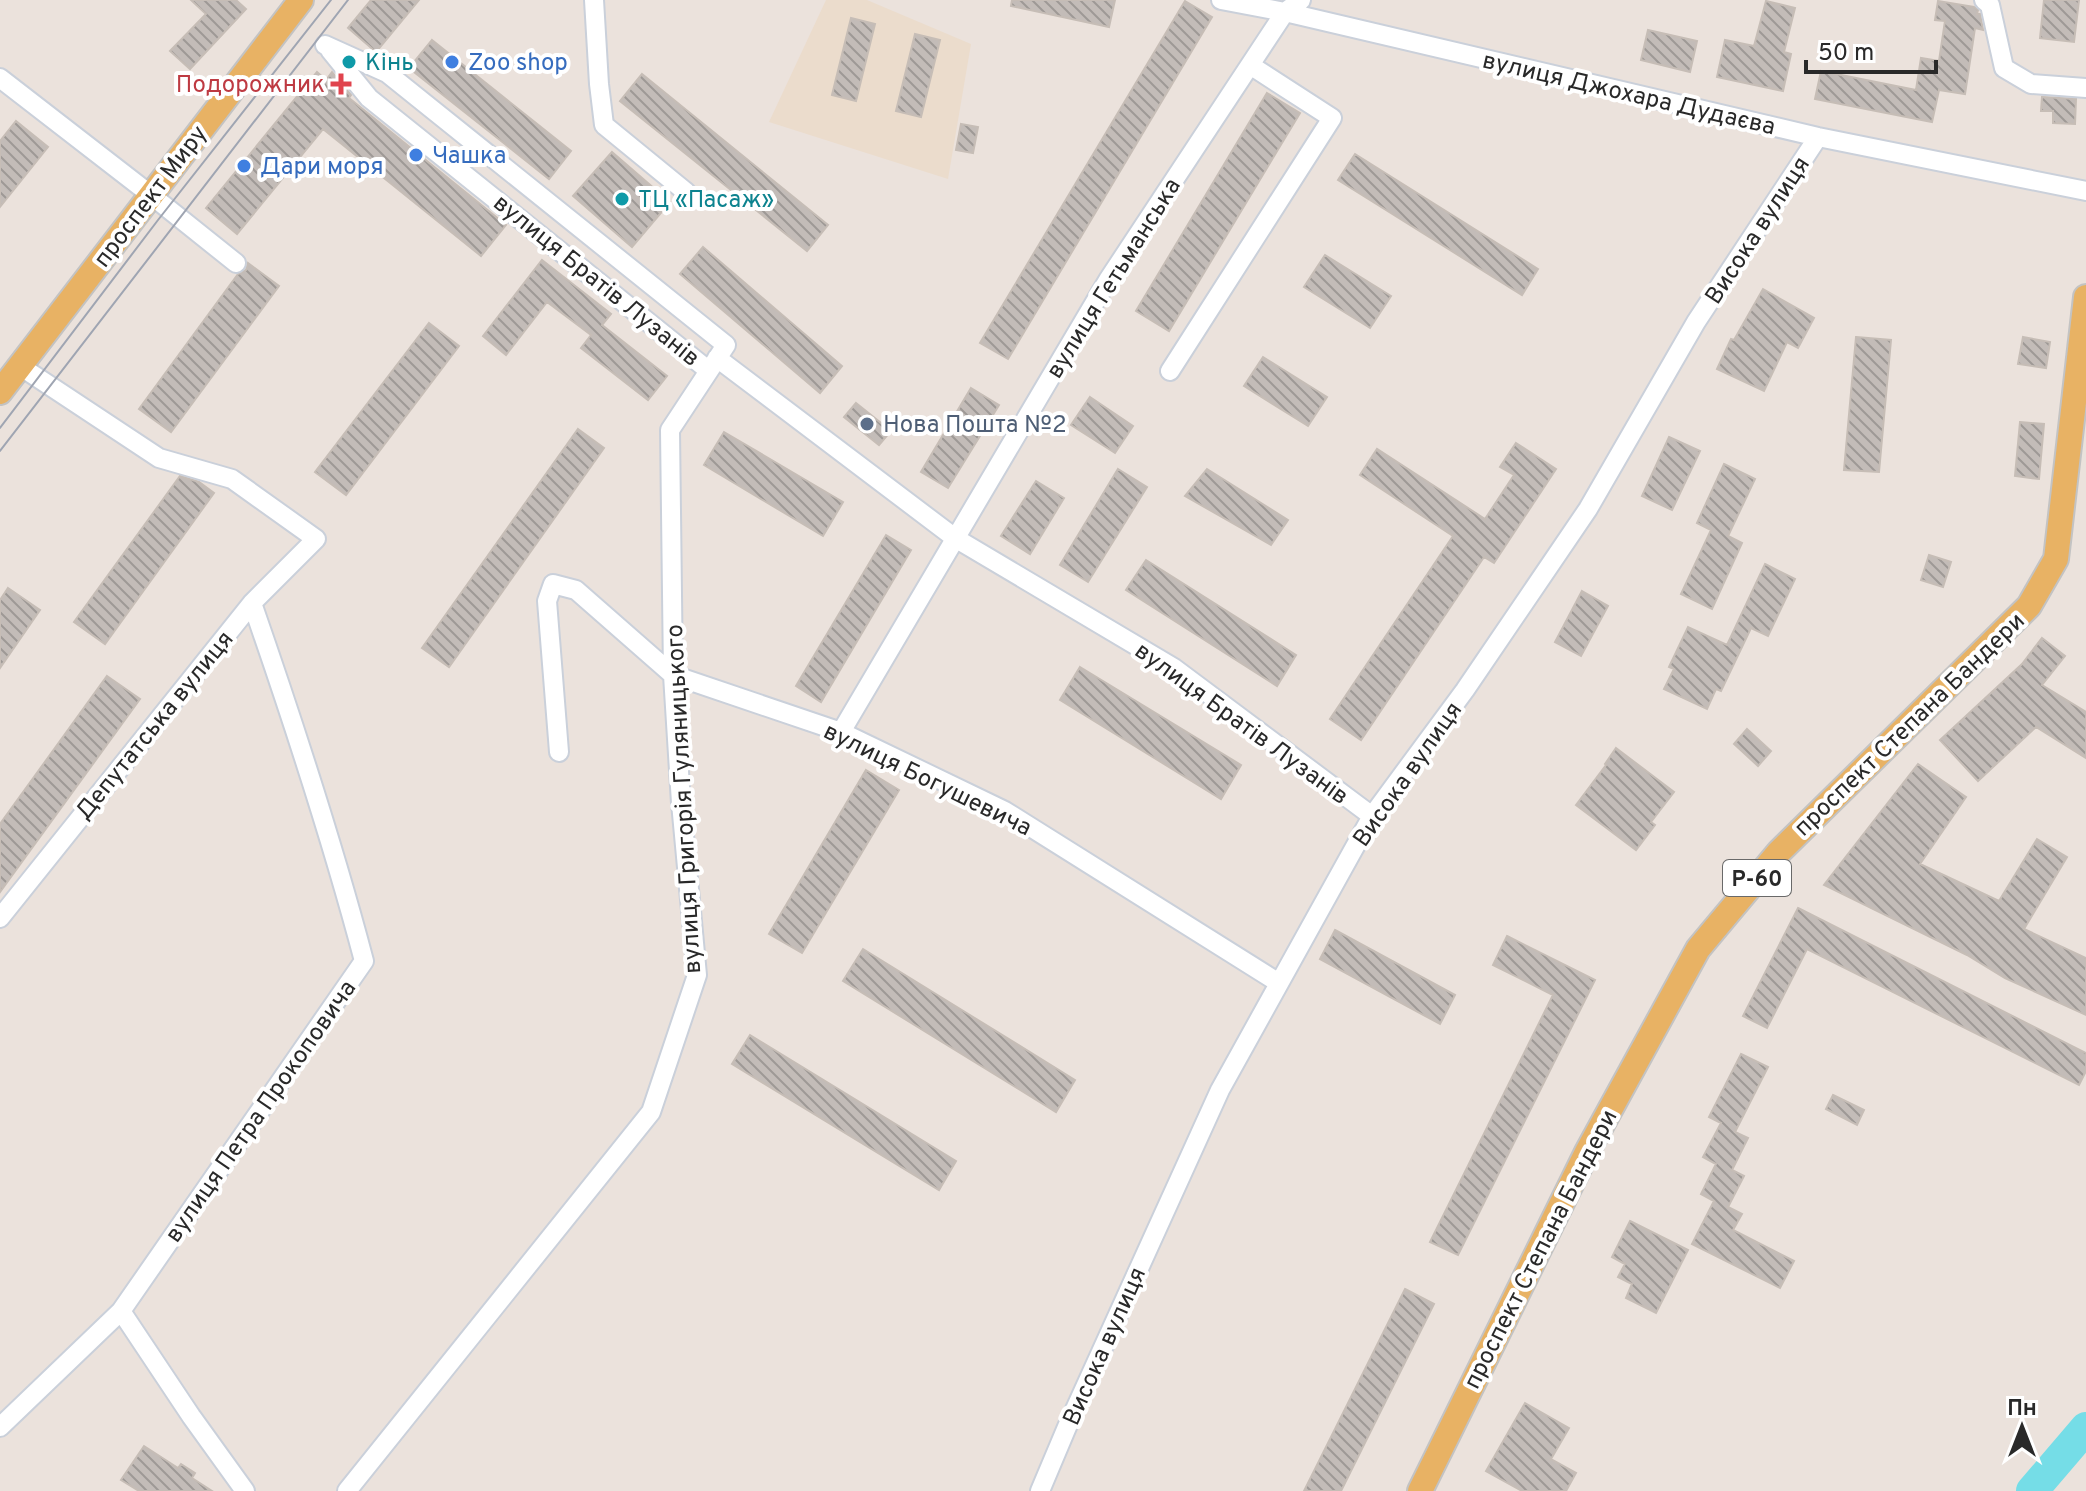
<svg xmlns="http://www.w3.org/2000/svg" width="2086" height="1491" font-family="Overpass,sans-serif">
<style>
.education{fill:#ebdccc}
.lines{fill:none;stroke-linecap:round;stroke-linejoin:round}
.river{stroke:#75dde7;stroke-width:32}
.building{fill:url(#building-back-hatch);stroke:#c6bdb6;stroke-width:2}
.minor-casing{stroke:#cad0da;stroke-width:22}
.major-casing{stroke:#c3c3c3;stroke-width:28}
.minor{stroke:#fff;stroke-width:18}
.major{stroke:#e8b264;stroke-width:24}
.tram{stroke:#9fa5b2;stroke-width:2}
.culture-dot{fill:#0f9aa8;stroke:#fff;stroke-width:3}
.shop-dot{fill:#3f7fe0;stroke:#fff;stroke-width:3}
.health-dot{fill:#e0444e;stroke:#fff;stroke-width:3}
.service-dot{fill:#5c6f8a;stroke:#fff;stroke-width:3}
.labels{text-anchor:middle;stroke-width:8;stroke-linejoin:round;paint-order:stroke}
.shield{fill:#fff;stroke:#696969;stroke-width:2}
.shield-label{font-size:22px;font-weight:bold;fill:#292929}
.culture-label{font-size:24px;fill:#0d838f;stroke:#fff;text-anchor:start}
.shop-label{font-size:24px;fill:#366cbe;stroke:#fff;text-anchor:start}
.health-label{font-size:24px;fill:#be3a42;stroke:#fff;text-anchor:end}
.street-label{font-size:24px;fill:#292929;stroke:#fff}
.service-label{font-size:24px;fill:#4e5e75;stroke:#fff;text-anchor:start}
</style>
<defs>
<pattern id="building-back-hatch" width="6" height="6" patternUnits="userSpaceOnUse" patternTransform="scale(2)"><rect width="6" height="6" fill="#c3bcb8"/><path d="M-1 5l2 2M0 0l6 6M5-1l2 2" fill="none" stroke="#9e9996"/></pattern>
</defs>
<rect width="100%" height="100%" fill="#ebe2dc"/>
<path class="education" d="M826 0H867L971 44 948 179 769 122Z"/>
<g class="lines">
<path class="river" d="M2032 1491 2086 1428"/>
</g>
<path class="building" d="M191 0H236L246 9 190 69 170 51 206 14Z
M371 0H419L376 52 348 28Z
M1012 0H1115L1109 27 1011 6Z
M2044 0H2079L2074 42 2040 38Z
M1185 1 1212 17 1008 359 980 343Z
M1766 1 1795 8 1784 52 1791 54 1783 91 1717 77 1725 40 1754 46Z
M1938 1 1974 7 1978 10 1977 14H1980L1983 30 1975 28 1965 94 1939 90 1932 122 1815 99 1821 71 1916 90 1921 58 1939 61 1945 21 1935 20Z
M851 18 875 24 856 101 832 95Z
M1648 30 1697 41 1690 72 1641 60Z
M915 34 940 40 921 117 896 111Z
M432 40 571 151 549 179 409 68Z
M317 72 326 80 332 72 351 95 349 98 506 225 481 256 323 129 237 234 206 208Z
M642 74 828 225 807 251 620 101Z
M1267 93 1300 113 1169 331 1136 311Z
M2042 97 2076 99 2075 124 2053 123V111H2041Z
M16 121 48 147 0 207V141Z
M961 124 978 127 973 153 956 150Z
M612 152 670 202 632 247 573 196Z
M1355 154 1538 269 1522 295 1338 180Z
M703 247 842 366 820 393 680 274Z
M1325 255 1391 296 1370 328 1304 287Z
M542 260 611 314 602 325 667 376 648 400 581 348 591 335 547 302 506 355 483 336Z
M248 263 279 286 171 432 139 409 238 274 246 270Z
M1763 289 1814 318 1798 348 1787 342 1764 391 1717 369 1731 339 1734 340Z
M429 323 459 346 346 495 315 472Z
M1856 337 1891 340 1879 472 1844 470Z
M2023 337 2050 342 2046 368 2018 364Z
M1263 357 1327 397 1308 426 1244 386Z
M971 388 999 405 948 488 921 472Z
M1090 397 1133 426 1115 453 1071 425Z
M856 403 891 431 879 445 844 417Z
M2020 422 2044 424 2039 479 2015 476Z
M578 429 604 448 449 667 422 648Z
M724 432 843 502 823 536 704 465Z
M1669 437 1700 451 1672 510 1642 496Z
M1516 443 1556 469 1494 563 1484 557 1361 740 1330 719 1453 536 1360 475 1377 449 1485 519 1514 475 1500 467Z
M1724 464 1755 479 1728 536 1742 543 1712 609 1681 594 1711 530 1697 523Z
M1118 469 1147 487 1088 582 1060 565Z
M1207 469 1288 520 1271 545 1185 496Z
M180 476 199 482 214 493 105 644 74 622Z
M1036 481 1064 498 1030 554 1001 536Z
M886 535 911 550 821 702 796 686Z
M1929 555 1951 562 1943 587 1921 580Z
M1146 560 1296 655 1277 686 1126 590Z
M1765 564 1795 579 1768 636 1751 628 1721 691 1716 689 1707 709 1664 689 1674 669 1669 667 1688 627 1727 645Z
M8 588 40 610 0 668V600Z
M1582 591 1608 606 1581 656 1555 642Z
M2042 638 2065 656 2042 685 2086 712V758L2036 727 1978 781 1940 740 2022 664Z
M1080 667 1241 765 1221 799 1060 700Z
M107 676 140 699 0 892V824Z
M1747 729 1771 751 1758 766 1734 744Z
M1616 748 1674 792 1651 822 1655 825 1636 850 1576 805 1606 765 1605 764Z
M1918 764 1966 797 1920 864 1999 901 2037 839 2067 857 2024 929 2086 958V1015L2005 978 1967 955 1824 885Z
M866 770 899 790 802 953 769 934Z
M1798 908 2086 1053V1071L2079 1085 1807 949 1767 1028 1743 1016Z
M1335 930 1455 995 1440 1024 1320 959Z
M1507 936 1595 980 1458 1255 1430 1242 1553 995 1493 965Z
M863 949 1075 1080 1056 1112 843 981Z
M750 1035 956 1161 939 1190 732 1064Z
M1741 1054 1768 1067 1735 1132 1748 1138 1732 1170 1744 1176 1728 1207 1742 1214 1733 1230 1794 1261 1780 1288 1692 1244 1714 1201 1701 1194 1716 1164 1703 1157 1721 1123 1709 1117Z
M1833 1095 1864 1110 1857 1125 1826 1109Z
M1630 1221 1688 1250 1656 1313 1626 1298 1632 1284 1618 1277 1625 1264 1612 1257Z
M1405 1289 1434 1304 1341 1491H1304Z
M1525 1403 1569 1428 1551 1459 1576 1473 1566 1491H1522L1486 1471Z
M144 1446 178 1468 181 1464 195 1473 192 1478 212 1491H139L121 1480Z"/>
<g class="lines">
<defs>
<path id="minor" d="M594 0 599 84 604 125 686 192
M1221 0 1285 12 1818 137 2086 191
M1984 0 1990 5 2004 68 2031 84 2086 88
M325 45 387 73 726 345 670 430 673 675 681 803 697 975 651 1112 347 1491
M330 50 369 98 708 370
M0 78 151 195 236 263
M717 358 955 538 1174 668 1372 816
M1170 371 1332 118 1250 65
M841 732 1108 280 1285 12 1301 0
M559 752 547 601 553 584 576 590 673 675 841 732 1005 811 1279 983
M0 918 252 603 316 539 232 479 159 458 20 366
M0 1427 121 1311
M245 1491 191 1416 121 1311 364 961C332 840 293 721 252 603
M1040 1491 1067 1427 1220 1090 1372 816 1465 690 1588 509 1696 322 1818 137"/>
<path id="major" d="M0 392 301 0
M1420 1491 1587 1152 1698 949 1779 852 2029 606 2056 559 2086 297"/>
</defs>
<use href="#minor" class="minor-casing"/>
<use href="#major" class="major-casing"/>
<use href="#minor" class="minor"/>
<use href="#major" class="major"/>
<path class="tram" d="M0 428 158 220 331 0
M0 451 348 0"/>
</g>
<g class="culture-dot">
<circle cx="349" cy="62" r="8"/>
<circle cx="622" cy="199" r="8"/>
</g>
<g class="shop-dot">
<circle cx="452" cy="62" r="8"/>
<circle cx="416" cy="155" r="8"/>
<circle cx="244" cy="166" r="8"/>
</g>
<path class="health-dot" d="M337 72h8v8h8v8h-8v8h-8v-8h-8v-8h8z"/>
<circle class="service-dot" cx="867" cy="424" r="8"/>
<g class="labels">
<rect class="shield" x="1723" y="860" width="68" height="36" rx="6"/>
<g class="shield-label">
<text x="1757" y="886">Р-60</text>
</g>
<g class="culture-label">
<text x="365" y="70">Кінь</text>
<text x="638" y="207">ТЦ «Пасаж»</text>
</g>
<g class="shop-label">
<text x="468" y="70">Zoo shop</text>
<text x="432" y="163">Чашка</text>
<text x="260" y="174">Дари моря</text>
</g>
<g class="health-label">
<text x="325" y="92">Подорожник</text>
</g>
<g class="street-label">
<text transform="translate(1629 93) rotate(13)" y="8">вулиця Джохара Дудаєва</text>
<text transform="translate(150 196) rotate(-53)" y="8">проспект Миру</text>
<text transform="translate(1757 230) rotate(-57)" y="8">Висока вулиця</text>
<text transform="translate(1113 278) rotate(-58)" y="8">вулиця Гетьманська</text>
<text transform="translate(597 280) rotate(39)" y="8">вулиця Братів Лузанів</text>
<text transform="translate(1242 723) rotate(36)" y="8">вулиця Братів Лузанів</text>
<text transform="translate(1909 724) rotate(-44)" y="8">проспект Степана Бандери</text>
<text transform="translate(154 725) rotate(-51)" y="8">Депутатська вулиця</text>
<text transform="translate(1407 774) rotate(-55)" y="8">Висока вулиця</text>
<text transform="translate(928 779) rotate(26)" y="8">вулиця Богушевича</text>
<text transform="translate(683 799) rotate(-93)" y="8">вулиця Григорія Гуляницького</text>
<text transform="translate(260 1111) rotate(-55)" y="8">вулиця Петра Прокоповича</text>
<text transform="translate(1540 1249) rotate(-63)" y="8">проспект Степана Бандери</text>
<text transform="translate(1104 1346) rotate(-66)" y="8">Висока вулиця</text>
</g>
<g class="service-label">
<text x="883" y="432">Нова Пошта №2</text>
</g>
</g>
<g transform="translate(2022 1427)" stroke="#ffffff" stroke-width="6" paint-order="stroke">
<path d="M0-6L14 30L0 20L-14 30Z" fill="#292929"/>
<text y="-12" font-size="22" font-weight="bold" text-anchor="middle" fill="#292929">Пн</text>
</g>
<path d="M1806 60v12h130v-12" fill="none" stroke="#292929" stroke-width="4"/>
<text x="1818" y="60" font-size="24" fill="#292929" stroke="#ffffff" stroke-width="6" paint-order="stroke">50 m</text>
</svg>
